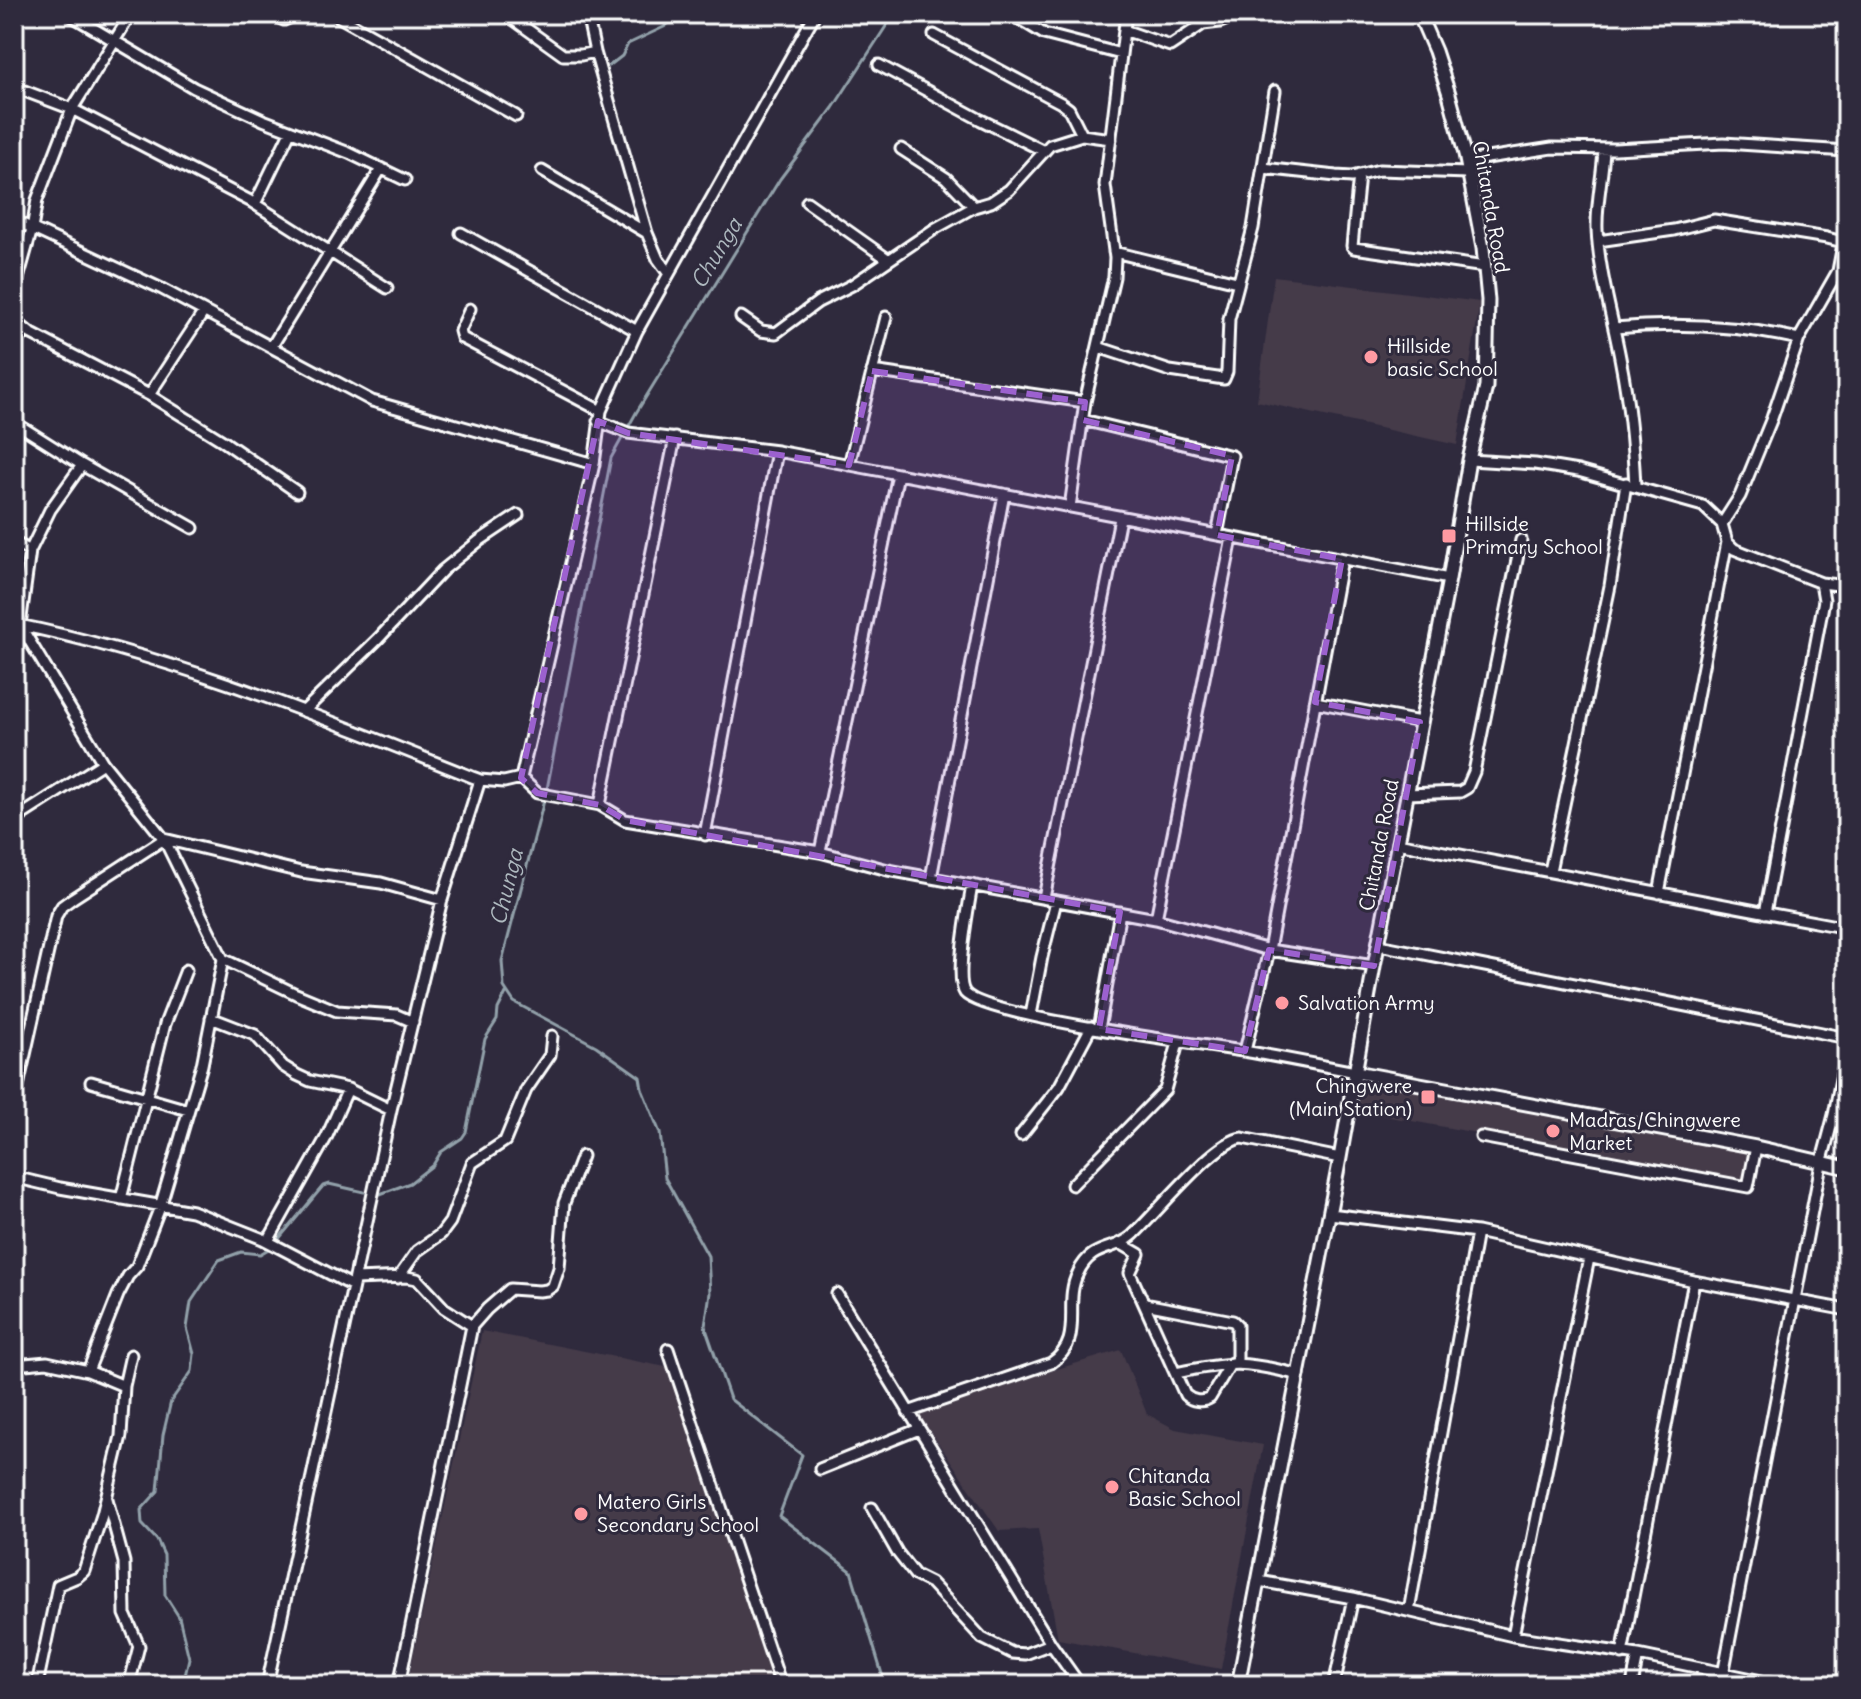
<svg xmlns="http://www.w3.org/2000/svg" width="1861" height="1699" font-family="Delius,sans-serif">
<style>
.built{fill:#443a49}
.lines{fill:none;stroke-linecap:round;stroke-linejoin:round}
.stream{stroke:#92a1aa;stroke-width:3}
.minor-casing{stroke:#fff;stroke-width:15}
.tertiary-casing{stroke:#fff;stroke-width:17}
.minor{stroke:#2f2a3d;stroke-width:9}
.tertiary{stroke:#2f2a3d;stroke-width:11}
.marked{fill:#9c61cf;fill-opacity:0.2;stroke:#9c61cf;stroke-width:6;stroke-dasharray:16 10;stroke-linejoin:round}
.poi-dot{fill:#ff9aa2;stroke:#2f2a3d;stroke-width:3}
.labels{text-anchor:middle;stroke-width:6;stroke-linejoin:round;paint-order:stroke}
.street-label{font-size:20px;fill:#fff;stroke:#2f2a3d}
.poi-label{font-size:20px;fill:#fff;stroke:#2f2a3d;text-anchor:start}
.water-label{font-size:22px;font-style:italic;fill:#aeb9bf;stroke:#2f2a3d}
</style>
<rect width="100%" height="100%" fill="#2f2a3d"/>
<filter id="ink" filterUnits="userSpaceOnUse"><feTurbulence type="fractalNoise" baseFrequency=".0125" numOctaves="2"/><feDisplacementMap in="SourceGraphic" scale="16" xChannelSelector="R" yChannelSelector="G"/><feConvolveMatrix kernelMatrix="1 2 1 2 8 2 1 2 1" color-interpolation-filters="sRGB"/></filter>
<g filter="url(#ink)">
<path class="built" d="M1274 276 1480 302 1457 445 1257 401Z
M1363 1081 1748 1152 1744 1182 1357 1111Z
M482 1331 671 1368 779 1685H407Z
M1121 1350 1147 1414 1175 1429 1263 1445 1221 1669 1058 1639 1038 1529 999 1531 916 1411Z"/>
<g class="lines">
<path class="stream" d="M609 66 622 56 628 44 664 27 680 14
M380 1194 410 1183 433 1165 441 1152 462 1138 466 1132 485 1039 497 1020 498 1009 506 993
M277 1241 323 1186 329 1184 364 1192
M884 1681 851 1571 779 1516 802 1455 730 1399 705 1326 710 1293 708 1256 665 1178 660 1133 642 1089 640 1077 596 1046 514 1002 504 987 502 961 547 789 611 458 636 413 780 179 833 108 894 14
M183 1685 189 1658 179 1617 165 1595 164 1555 157 1540 142 1524 141 1510 158 1491 163 1435 171 1401 192 1371 194 1354 187 1328 191 1302 219 1260 241 1252 260 1254 272 1247"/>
<defs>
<path id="minor" d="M69 14 194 88 263 120 349 153 405 180
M269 14 284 20 298 14
M334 14 516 116
M506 14 563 55H581L595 52
M587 14 595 52 647 233 658 259 669 274
M1011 14 1044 34 1121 54
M1124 30 1170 46 1203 24 1220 22 1240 14
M934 35 1061 103 1069 109 1082 135
M879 65 981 120 1044 151
M14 87 72 109 250 201 387 288
M901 149 946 178 974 207
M1604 149C1603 176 1596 202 1597 229 1599 274 1613 318 1621 363 1629 404 1633 444 1635 486
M1474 160 1552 148 1615 149 1724 143 1847 151
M1263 168 1336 176 1352 177 1379 170 1468 173
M542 171 647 233
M1359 175 1352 246 1354 248 1485 267
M807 202 889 260
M255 204 290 132
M14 220 162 289 372 401 594 464
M461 233 637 331
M1598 241 1674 230 1714 220 1827 238 1839 241 1843 245 1838 271 1799 339 1772 418 1740 496 1722 524
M1114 252 1237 282
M14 293 32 229 37 200 72 109 131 14
M470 309 460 331 462 338 601 411
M741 317 761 331 776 333 818 302 852 285 936 228 974 207 991 202 1009 190 1050 145 1082 135 1111 139
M14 320 30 333 149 395 223 441 297 492
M1614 328C1677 322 1737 325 1799 339
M14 344 26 330
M272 346 381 169
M1098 347 1170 371 1224 379 1227 372 1229 319 1253 228 1275 91
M872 371 1085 402 1070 507
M149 395 203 313
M1085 402 1114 277 1115 258 1105 185 1126 14
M1083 420 1232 456 1217 535
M598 421 628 433 777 451 1449 579
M14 422 82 465 193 528
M1469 460 1535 464 1578 471 1703 506 1722 524 1727 542 1734 549 1821 583 1847 586
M82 465 50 510 30 551 20 625 103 763 164 839 223 959 296 994 337 1011 397 1015 413 1022
M849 465 886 317
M14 542 30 551
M14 624C175 656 328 720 480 780L504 782 521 778
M1315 702 1420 722
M304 711 378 639 443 570 479 541 518 515
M521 778 537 793 600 805 625 820 820 852 888 870 1156 919 1269 950 1374 966
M521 778 594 464 601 411 637 331 815 14
M1407 794 1460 792 1467 788 1474 772 1521 540
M14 803 22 816
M600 805 675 438
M14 820 103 763
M705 835 777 451
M1397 843 1847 928
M820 852 898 474
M1550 871 1610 586 1626 483
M931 878 1004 494
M972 885C969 905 954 979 965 993 984 1016 1201 1045 1243 1051 1281 1057 1318 1065 1356 1072
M1659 893 1727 542
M1044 898 1120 518
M1765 913 1824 600 1821 583
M1156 919 1232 538
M1379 945 1847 1038
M1031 1015 1042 957 1056 901
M211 1018 255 1035 283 1066 297 1075 310 1081 348 1089 391 1110
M1099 1029 1120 912
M1245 1051 1269 950 1342 559
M91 1082 188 1110
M14 1104 56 916 62 906 73 898 164 839 301 872 381 883 442 900
M1021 1135 1059 1087 1091 1027
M1481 1137 1748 1187 1756 1147
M14 1177 60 1188 192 1211 263 1239 353 1286
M1072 1185 1165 1090 1178 1043
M121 1199 165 1024 186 970
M1330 1214 1477 1232 1694 1281 1847 1310
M268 1241 326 1138 348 1089
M1120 1243 1139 1254 1130 1273 1185 1395C1192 1401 1202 1403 1210 1398L1231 1363
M398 1278 417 1251 441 1234 450 1222 472 1163 505 1141 526 1090 550 1055 552 1036
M355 1279 407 1277 417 1279 444 1308 472 1326
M837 1294 1051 1644 1080 1685
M1145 1304 1233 1321 1237 1325V1362
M668 1349 781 1685
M14 1365 47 1362 88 1371 124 1386 121 1436 102 1515 84 1571 77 1577 58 1585 37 1685
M88 1371 118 1295 128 1276 137 1266 160 1207 202 1065 223 959
M1176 1373C1231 1361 1245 1361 1299 1375
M124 1386 131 1355
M908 1412 1051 1363C1086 1340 1062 1304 1078 1273 1092 1243 1114 1252 1132 1236 1155 1215 1214 1141 1242 1138L1340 1158
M820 1469 919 1429
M107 1499 124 1562 125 1614 139 1646 129 1685
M872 1508 897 1552 915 1575 931 1583 982 1638 1012 1653 1025 1654 1051 1644
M1259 1581 1353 1598 1513 1636 1638 1655 1781 1685
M1409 1611 1477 1232
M1513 1636 1589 1258
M1622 1654 1694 1281
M881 1683V1685
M267 1685 391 1110 442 900 480 780
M399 1685 472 1326 487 1309 510 1289 539 1291 547 1290 553 1286 559 1268 564 1203 582 1156
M1334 1685 1353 1598
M1632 1685 1638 1655
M1721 1685 1821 1164 1834 1115 1847 1048"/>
<path id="tertiary" d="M1356 1072 1756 1147 1847 1168
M1238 1685 1340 1158 1374 966 1449 579 1469 460 1486 387 1488 300 1483 248 1465 154 1449 94 1435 51 1419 14"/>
</defs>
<use href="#minor" class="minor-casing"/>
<use href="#tertiary" class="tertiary-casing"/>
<use href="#minor" class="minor"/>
<use href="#tertiary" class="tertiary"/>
</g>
</g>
<path class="marked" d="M872 371 1085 402 1083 420 1232 456 1217 535 1342 559 1315 702 1420 722 1374 966 1269 950 1245 1051 1099 1029 1120 912 625 820 600 805 537 793 521 778 598 421 628 433 849 465Z"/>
<g class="poi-dot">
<circle cx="1371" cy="357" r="8"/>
<rect x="1441" y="528" width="16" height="16" rx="4"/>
<circle cx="1282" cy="1003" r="8"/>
<rect x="1420" y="1089" width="16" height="16" rx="4"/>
<circle cx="1553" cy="1131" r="8"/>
<circle cx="1112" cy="1487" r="8"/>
<circle cx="581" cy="1514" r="8"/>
</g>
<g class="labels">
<g class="street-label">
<text transform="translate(1491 207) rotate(80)" y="7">Chitanda Road</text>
<text transform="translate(1379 845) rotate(-79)" y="7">Chitanda Road</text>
</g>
<g class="poi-label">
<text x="1387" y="353">Hillside<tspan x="1387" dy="23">basic School</tspan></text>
<text x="1465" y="531">Hillside<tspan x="1465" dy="23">Primary School</tspan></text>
<text x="1298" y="1010">Salvation Army</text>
<text x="1412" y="1093" text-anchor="end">Chingwere<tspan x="1412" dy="23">(Main Station)</tspan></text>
<text x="1569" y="1127">Madras/Chingwere<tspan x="1569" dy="23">Market</tspan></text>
<text x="1128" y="1483">Chitanda<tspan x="1128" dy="23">Basic School</tspan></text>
<text x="597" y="1509">Matero Girls<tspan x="597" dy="23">Secondary School</tspan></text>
</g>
<g class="water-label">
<text transform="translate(716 253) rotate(-59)" y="8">Chunga</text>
<text transform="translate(506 887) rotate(-76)" y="8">Chunga</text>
</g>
</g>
<rect width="1861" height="1699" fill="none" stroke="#2f2a3d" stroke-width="48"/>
<rect x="24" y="24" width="1813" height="1651" fill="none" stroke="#fff" stroke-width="3" filter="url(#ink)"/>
</svg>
